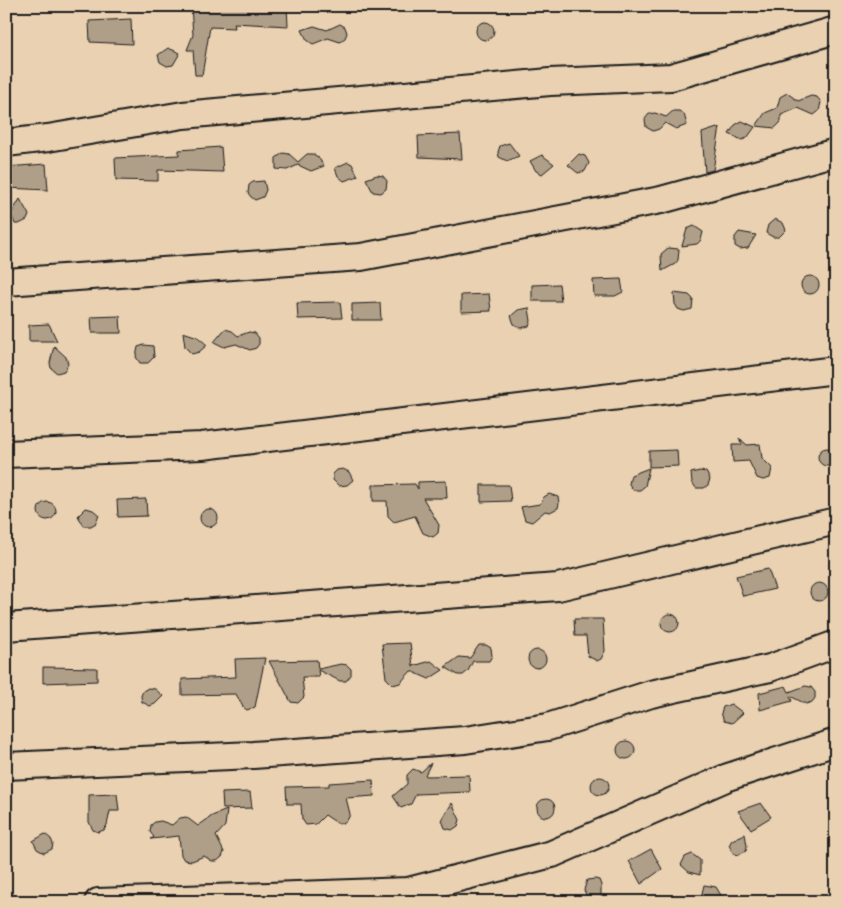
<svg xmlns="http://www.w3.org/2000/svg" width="842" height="908" font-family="'Balsamiq Sans',sans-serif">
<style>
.building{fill:#b09f88;stroke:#1c1c1c}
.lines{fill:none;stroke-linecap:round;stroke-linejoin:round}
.minor-casing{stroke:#1c1c1c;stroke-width:30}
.minor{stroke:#e9d1b1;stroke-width:26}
</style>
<rect width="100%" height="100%" fill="#e9d1b1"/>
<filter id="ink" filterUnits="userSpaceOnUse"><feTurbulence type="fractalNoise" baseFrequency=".02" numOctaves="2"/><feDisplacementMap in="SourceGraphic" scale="10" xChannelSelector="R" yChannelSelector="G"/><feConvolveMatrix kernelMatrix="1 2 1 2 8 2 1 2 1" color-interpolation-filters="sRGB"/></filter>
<g filter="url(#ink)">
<path class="building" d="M191 6H287L288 26 234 23 235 28 210 27 202 75H195L193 50H187L193 35Z
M131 19 132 44 90 42 89 21Z
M476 31a9 9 0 1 1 18 0a9 9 0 1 1-18 0Z
M340 24 345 27 347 33 345 38 340 42 328 38 313 44 307 40 302 30 314 26 327 30Z
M168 48 180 53 173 65 167 66 160 62 158 55Z
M787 93 798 101 811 96 817 97 821 102 819 111 814 115 798 108 781 115V122L775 128 756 126 765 113 777 108 780 97Z
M673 111H679L684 114 687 125 676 129 665 123 659 129 653 131 646 127 645 119 649 114 655 113 666 117Z
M742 121 755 127 747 138 742 140 729 134 735 125Z
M720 127 713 170 705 172 702 133Z
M460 134 462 159 419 157 418 136Z
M509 143 519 156 507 161 499 157 498 152 500 146Z
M221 147 223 172 158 170V181L116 180 115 158 179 155V150Z
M283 153 289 154 298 162 307 154H313L318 157 324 166 311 171 298 165 287 170 276 169V158Z
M579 154 585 156 589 163 585 171 578 173 568 165Z
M542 155 554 164 542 174 536 171 530 161Z
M348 162 352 164 358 176 344 181 338 176 335 168Z
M46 164 48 190 6 188V167Z
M377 175 383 176 387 181 386 189 381 193 373 192 366 179Z
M264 181 266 190 263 197 255 200 251 197 248 193 249 185 253 182Z
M20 199 29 215 27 220 19 224H15L11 214Z
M775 219 783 223 786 230 779 237H773L766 233 768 225Z
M694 226 703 232 701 240 697 244 682 246 687 229Z
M739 232 756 235 748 248 740 249 735 246V237Z
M668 248 679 249 678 260 675 264 662 271 661 254Z
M801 285a9 9 0 1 1 18 0a9 9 0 1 1-18 0Z
M621 279 623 292 615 296H594L593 280Z
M559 284 561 301H532V285Z
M674 293 689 295 693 299 692 309 684 311 678 309 675 304Z
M489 294 491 311 461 312V295Z
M340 302 342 318 298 319 297 303Z
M380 303 381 320H352V304Z
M529 308 531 321 529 326 521 328 514 324 511 316 518 310Z
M120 316 121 333H92L91 317Z
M49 324 57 341H29V325Z
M225 329 232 331 238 336 249 332 255 333 259 338V344L256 348 250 350 236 344 224 347 214 342Z
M183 332 198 337 207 345 199 352 192 354 185 347Z
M144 345 153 346 154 357 148 363H140L136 357 138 347Z
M54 346 66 357 68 364 64 371 57 373 51 368 50 363Z
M739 438 747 445 760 444 762 458 772 468 770 478 763 480 757 478 749 461 733 462 732 445H742Z
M818 457a9 9 0 1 1 18 0a9 9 0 1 1-18 0Z
M677 450 678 466 649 467V451Z
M649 468 645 486 640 490H633L629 484 631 475Z
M343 469 349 472 353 480 347 485 339 486 333 480V474L337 470Z
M700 471 706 472 710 479 708 485 704 488H696L692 482 691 473Z
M446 481 447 498H423L439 525 438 533 433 537 423 533 415 516 394 522 388 516 387 501H373V485L415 484 418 489V482Z
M481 485H509L511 501 481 502Z
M549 494 558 497 559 503 558 508 550 512 545 511 532 522 525 520 521 507 540 504 544 497Z
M146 499 147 516 118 517 117 500Z
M38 511a9 9 0 1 1 18 0a9 9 0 1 1-18 0Z
M86 508 93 510 99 515 96 523 91 526H84L78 516Z
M200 518a9 9 0 1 1 18 0a9 9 0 1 1-18 0Z
M768 569 775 589 743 596 736 576Z
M810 592a9 9 0 1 1 18 0a9 9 0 1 1-18 0Z
M661 623a9 9 0 1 1 18 0a9 9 0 1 1-18 0Z
M574 619H603L605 651 601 659 597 661 588 656 586 636H575Z
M410 643 413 666 431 661 443 670 429 679 411 671 400 683 393 685 386 678 382 644Z
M479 645H486L491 648 492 656 489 661H473L468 671 463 675H458L445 667 459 657 470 658Z
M528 659a9 9 0 1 1 18 0a9 9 0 1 1-18 0Z
M265 658 255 707 247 710 243 707 236 694 182 695V679L236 677 235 659Z
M317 660 318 669 341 664 347 665 351 669V675L346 681H340L318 670 319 677H302L304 697 298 703 291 702 269 661Z
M43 667 97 668V681L43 683Z
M786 686 789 692 805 686 811 687 815 692V698L812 702 806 704 790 696 792 701 760 710 759 693Z
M148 688 155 689 163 696 155 704 150 706 142 702 141 696 143 691Z
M731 704 743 713 732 723 724 721 721 713 723 707Z
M617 750a9 9 0 1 1 18 0a9 9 0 1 1-18 0Z
M431 763 425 775 427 776 469 775 470 792 416 794 411 804 401 808 393 796 407 784V775L413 769 421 772Z
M591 786a9 9 0 1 1 18 0a9 9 0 1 1-18 0Z
M373 780 374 796 346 798 350 814 348 819 343 823H337L325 815 316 824 306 825 302 819 301 804H287L286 787 329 786V783Z
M250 792 252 808 223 809 222 793Z
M117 794 119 811H110L107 825 104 830 98 832 93 830 89 822V795Z
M537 808a9 9 0 1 1 18 0a9 9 0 1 1-18 0Z
M452 803 460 820 458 826 452 830 445 828 442 820Z
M761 803 771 817 751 829 738 811Z
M227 810 225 826 216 836 224 852 222 857 217 861H212L204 856 192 861 184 860 181 855 179 836 151 839 154 837 150 832 151 825 155 822 161 821 172 825 180 818 186 817 198 826 212 816Z
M45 834 51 839 53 844 52 849 44 853 37 849 33 841Z
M745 834 747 846 746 851 738 855 733 853 729 845 732 840Z
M651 849 662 869 641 884 629 861Z
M692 854 700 860V875L689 872 681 865 685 857Z
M595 879 599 880 601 885V902H589L584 890 587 880Z
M704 885 716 887 725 902H700Z"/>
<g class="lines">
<defs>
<path id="minor" d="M6 143 48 138 183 115 550 82 671 77 836 30
M6 282 361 257 661 200 836 152
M6 454 202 446 836 370
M6 627 558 587 836 521
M6 766 253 755 465 740 548 727 651 694 770 668 836 644
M98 902 408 891 552 854 728 777 836 742"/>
</defs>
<use href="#minor" class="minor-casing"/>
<use href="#minor" class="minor"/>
</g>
</g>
<rect width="842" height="908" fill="none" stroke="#e9d1b1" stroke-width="25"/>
<rect x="12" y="12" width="817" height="883" fill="none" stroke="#1c1c1c" stroke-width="2" filter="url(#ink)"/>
</svg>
